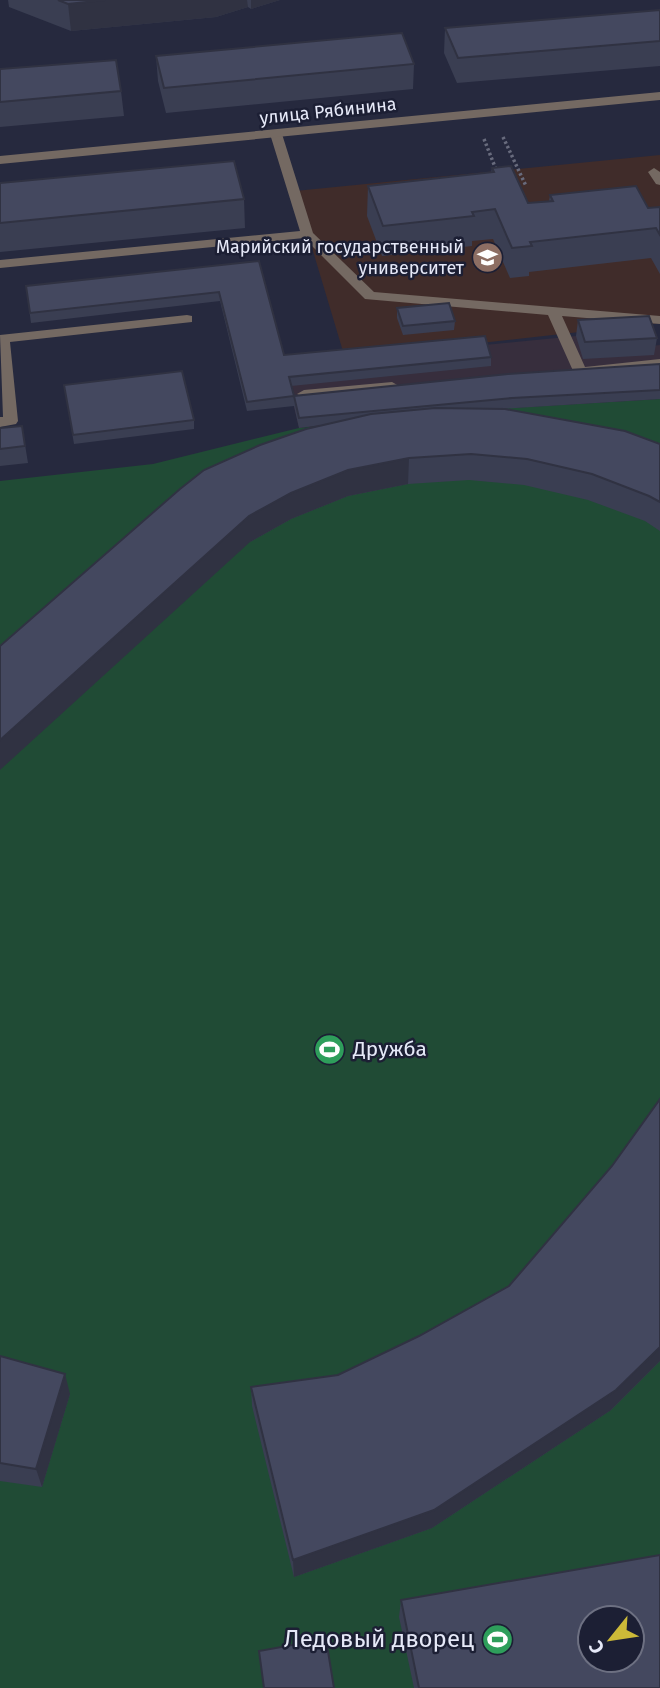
<svg xmlns="http://www.w3.org/2000/svg" width="660" height="1688" font-family="'Fira Sans',sans-serif">
<style>
.industrial{fill:#372e3d}
.education{fill:#402c2a}
.green{fill:#204b35;fill-rule:evenodd}
.lines{fill:none;stroke-linecap:round;stroke-linejoin:round}
.path{stroke:#686b7d;stroke-width:3.5;stroke-dasharray:2.5 2.5;stroke-linecap:butt}
.service{fill:#746962;fill-rule:evenodd}
.tertiary{fill:#746962;fill-rule:evenodd}
.wall{fill:#3a3e52}
.shaded-wall{fill:#303242}
.building{fill:#44485f;stroke:#303242;stroke-width:2;fill-rule:evenodd}
.labels{text-anchor:middle;stroke-width:5;stroke-linejoin:round;paint-order:stroke}
.far-street-label{font-size:18px;fill:#e6e9f8;stroke:#1c1f34}
.far-poi-label{font-size:18px;fill:#e6e9f8;stroke:#1c1f34;text-anchor:end}
.poi-label{font-size:21px;fill:#e6e9f8;stroke:#1c1f34;text-anchor:start}
.near-poi-label{font-size:24px;fill:#e6e9f8;stroke:#1c1f34;text-anchor:end}
</style>
<rect width="100%" height="100%" fill="#26293e"/>
<path class="industrial" d="M646 332 651 346 660 345V399L511 408 299 428 284 365 576 336Z"/>
<path class="education" d="M660 155V323L345 358 295 191Z"/>
<path class="green" d="M660 399V1688H0V481L153 464 299 428 511 408ZM590 1618H632V1660H590Z"/>
<g class="lines">
<path class="path" d="M503 137 526 186
M484 139 497 172"/>
<path class="service" d="M276 130 282 134 313 233 374 292 660 316V324L562 316 585 367 660 359V367L574 373 548 315 365 299 304 238 0 268V260L300 231 270 134Z
M654 168 660 172V185L656 184 648 172Z
M187 315 192 316V322L10 342 18 421 16 424 0 427V417H3L0 335Z
M392 382 399 386 397 389 304 398 297 394 304 390Z"/>
<path class="tertiary" d="M660 92V100L0 164V156Z"/>
</g>
<path class="wall" d="M8 0H280L251 9 248 7 216 17 71 31 9 7Z
M660 10V66L457 83 444 53 445 28Z
M156 56 414 64 413 89 166 113 158 81Z
M0 69 121 91 124 116 0 127Z
M492 168 528 203 549 201 550 195 648 208 660 207V274L651 258 529 272V276L510 278 493 239 472 241V246L382 256 367 216 368 186 491 172Z
M0 183 244 199 245 228 0 252Z
M259 261 284 355 491 357V366L291 386 294 396 660 364V399L500 409 660 444V531L645 521 588 500 524 485 469 480 408 484 348 496 291 519 250 542 322 425 299 428 294 406 247 411 220 301 31 323 26 286Z
M397 308 455 321 454 330 403 335 397 318Z
M578 320 657 338 654 355 583 359 576 336Z
M64 385 194 420V429L74 444Z
M22 426 28 463 0 466V428Z
M660 1099V1361L611 1410 432 1528 294 1577 252 1406 251 1387 338 1375 419 1336 509 1286 612 1166Z
M0 1356 70 1394 42 1487 0 1481Z
M401 1600 660 1688H414L399 1617Z"/>
<path class="shaded-wall" d="M105 0H247L248 7 216 17 71 31 68 4Z
M251 0H280L251 9Z
M409 458 408 484 348 496 291 519 250 542 0 770V740L249 516 291 493 348 470Z
M660 1347V1361L611 1410 432 1528 294 1577 293 1560Z
M65 1374 70 1394 42 1487 36 1469Z"/>
<path class="building" d="M58 0H105L68 4Z
M660 10V41L458 58 445 28Z
M402 33 414 64 164 88 156 56Z
M116 60 121 91 0 102V69Z
M234 161 244 199 0 223V183Z
M511 166 528 203 553 201 550 195 636 186 648 208 660 207V235L656 228 530 242 532 246 512 248 495 209 472 212 474 216 383 226 368 186 494 172 492 168Z
M259 261 284 355 485 336 491 357 289 377 294 396 247 402 219 292 30 313 26 286Z
M449 303 455 321 403 326 397 308Z
M649 316 657 338 585 342 578 320Z
M660 364V390L512 398 299 418 294 396 508 374Z
M182 371 194 420 73 435 64 385Z
M435 408 505 409 625 431 660 444V502L649 496 592 474 527 459 471 454 409 458 348 470 291 493 249 516 0 740V646L180 489 204 470 260 445 306 429 371 414Z
M22 426 25 446 0 449V428Z
M660 1099V1347L616 1390 434 1510 293 1560 251 1387 338 1375 419 1336 509 1286 612 1166Z
M0 1356 65 1374 36 1469 0 1463Z
M660 1555V1688H419L401 1600ZM590 1618H632V1660H590Z
M326 1639 334 1688H264L259 1651Z"/>
<defs>
<symbol id="university-disc" viewBox="-11 -11 22 22"><circle r="9.5" fill="#8d6e63" stroke="#1c1f34"/><path d="M0-5L7-2L0 1L-7-2ZM-4 1L0 2.5L4 1V4Q0 6-4 4Z" fill="#fff"/></symbol>
<symbol id="stadium-disc" viewBox="-11 -11 22 22"><circle r="9.5" fill="#2e9e5b" stroke="#1c1f34"/><path d="M0-5a6.5 5 0 1 0 0 10a6.5 5 0 1 0 0-10ZM-3.5-1.8h7v3.6h-7Z" fill="#fff"/></symbol>
</defs>
<g fill-rule="evenodd">
<use href="#university-disc" x="470" y="240" width="35" height="35"/>
<use href="#stadium-disc" x="312" y="1032" width="35" height="35"/>
<use href="#stadium-disc" x="480" y="1622" width="35" height="35"/>
</g>
<g class="labels">
<g class="far-street-label">
<text transform="translate(328 111) rotate(-6)" y="6">улица Рябинина</text>
</g>
<g class="far-poi-label">
<text x="464" y="253">Марийский государственный<tspan x="464" dy="21">университет</tspan></text>
</g>
<g class="poi-label">
<text x="353" y="1056">Дружба</text>
</g>
<g class="near-poi-label">
<text x="474" y="1647">Ледовый дворец</text>
</g>
</g>
<g transform="translate(611 1639) rotate(240)"><circle r="33" fill="#1c1f34" stroke="#6d7082" stroke-width="2"/>
<path d="M0-5L12 26L0 18L-12 26Z" fill="#ccb938"/>
<text y="-10" font-size="19" font-weight="bold" text-anchor="middle" fill="#e6e9f8">С</text>
</g>
</svg>
